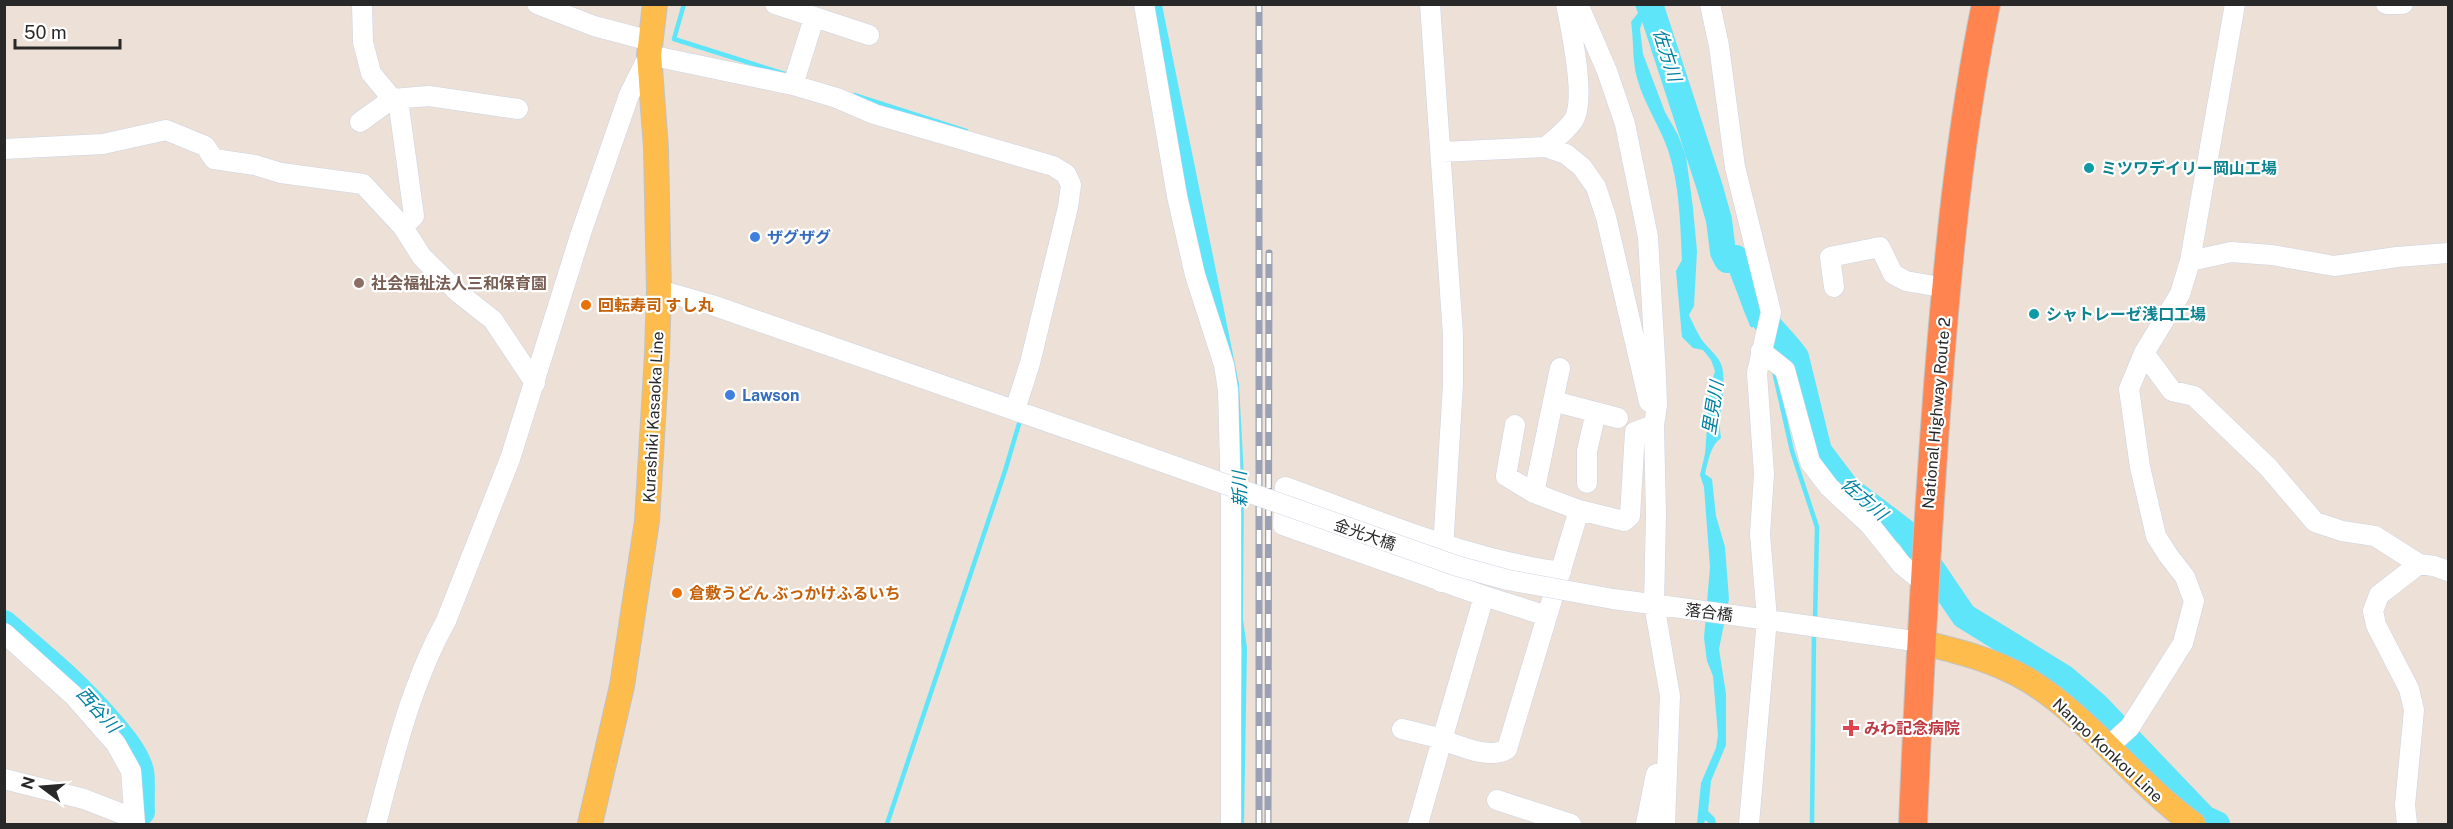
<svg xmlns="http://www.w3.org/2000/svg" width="2453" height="829" font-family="'Public Sans','Noto Sans JP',sans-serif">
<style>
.water{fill:#5fe5f9}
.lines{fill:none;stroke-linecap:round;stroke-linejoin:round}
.stream{stroke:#5fe5f9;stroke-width:4.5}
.river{stroke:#5fe5f9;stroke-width:26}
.minor-casing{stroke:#cdd4e3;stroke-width:21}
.major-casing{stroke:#c3c3c3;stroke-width:26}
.highway-casing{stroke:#c3c3c3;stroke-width:30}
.minor{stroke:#fff;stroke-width:20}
.major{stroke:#fdbc4b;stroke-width:24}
.highway{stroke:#ff844f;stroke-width:28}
.rail-casing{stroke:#9aa1b4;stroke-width:7}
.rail{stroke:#fff;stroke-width:4.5;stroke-dasharray:14;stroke-linecap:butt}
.minor-bridge-casing{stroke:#cdd4e3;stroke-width:21;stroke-linecap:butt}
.minor-bridge{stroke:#fff;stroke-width:20}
.culture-dot{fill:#0f9aa8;stroke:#fff;stroke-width:2}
.shop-dot{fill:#3f7fe0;stroke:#fff;stroke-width:2}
.education-dot{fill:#8d6e63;stroke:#fff;stroke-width:2}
.food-dot{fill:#e8710a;stroke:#fff;stroke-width:2}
.health-dot{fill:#e0444e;stroke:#fff;stroke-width:2}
.labels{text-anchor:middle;stroke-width:4.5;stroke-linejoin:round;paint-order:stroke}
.culture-label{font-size:16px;font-weight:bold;fill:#0d838f;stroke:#fff;text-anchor:start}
.shop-label{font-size:16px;font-weight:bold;fill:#366cbe;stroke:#fff;text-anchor:start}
.education-label{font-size:16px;font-weight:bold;fill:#785e54;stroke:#fff;text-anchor:start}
.food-label{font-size:16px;font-weight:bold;fill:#c56008;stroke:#fff;text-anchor:start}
.street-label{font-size:16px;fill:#282828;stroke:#fff}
.health-label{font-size:16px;font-weight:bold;fill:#be3a42;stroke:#fff;text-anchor:start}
.water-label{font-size:18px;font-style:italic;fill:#0180a2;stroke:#fff}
</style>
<rect width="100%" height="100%" fill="#ece0d7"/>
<path class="water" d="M1149 5H1162L1239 384 1244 477 1243 619 1247 648 1244 824H1239L1242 650 1238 620 1239 502Z
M1635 5H1653L1655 10H1651L1643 19 1640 29 1643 54 1665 112 1678 135 1686 156 1693 208 1697 251 1694 306 1689 315C1693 324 1698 334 1702 340 1710 351 1722 358 1723 372 1726 395 1717 416 1721 438 1710 446 1708 462 1705 474L1712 479 1716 516 1725 547 1729 599 1719 649 1726 694V745L1711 781 1708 811 1715 818 1716 824H1710L1705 820 1704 824H1697L1701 783 1716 748 1718 735 1713 676 1707 661 1704 638 1710 567 1704 487 1700 475 1705 454 1710 389 1715 371 1711 360 1703 350 1693 348 1682 337 1676 271 1682 260C1680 223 1680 186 1668 150 1659 124 1644 104 1637 78 1632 60 1634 41 1631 22L1638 13Z"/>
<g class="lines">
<path class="stream" d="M684 4 674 39 788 75
M854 95 966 131
M1727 260 1752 325
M1774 371 1792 451 1817 527 1815 621
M887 824 1005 471 1021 417
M1812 824 1814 632"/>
<path class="river" d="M1650 4 1710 188 1719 220 1723 252 1727 260 1736 258C1752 274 1749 297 1760 314 1770 329 1785 341 1796 357L1819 451 1847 488 1909 535 1964 616 2063 677 2097 706 2204 818 2217 824
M4 623C44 657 77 684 111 724 123 738 136 753 141 771 143 780 141 801 142 812"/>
<defs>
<path id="minor" d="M362 4 363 42 371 73 399 107 414 216 403 227
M537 4 594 26 651 41
M775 4 869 35
M1144 4 1177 196 1195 275 1224 365 1228 390 1231 502V824
M1430 4 1453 335V384L1441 582
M1578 4 1607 71 1625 124 1648 237 1656 376 1657 405 1654 425 1656 515 1654 604 1670 696 1665 824
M1710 4 1719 46 1735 167 1771 312 1757 373 1764 474 1760 534 1767 619 1749 824
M2386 4H2403
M793 85 814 18
M360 122 392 99 429 96 518 109
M1546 147C1555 139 1566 131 1573 121 1587 101 1571 29 1566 4
M4 149 103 144 166 130 205 146 214 159 255 165 281 173 363 184 403 227 422 257 460 294 493 320 535 383
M1441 152 1546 147 1566 154 1582 167 1596 187 1606 217 1649 402
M2190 261 2231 252 2272 255 2334 266 2397 257 2448 253
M1834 287 1830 257 1880 247 1893 274 1906 281 1946 288
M659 290 712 305 1123 448
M1761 351 1785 370 1810 462 1829 487 1870 525 1902 565 1923 582
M2144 353 2172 391 2194 396 2268 467 2315 522 2342 531 2375 536 2419 564 2434 566 2448 571
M1553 401 1618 418
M1515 425 1506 476 1534 493 1579 510
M1587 483V451L1596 412
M1534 493 1560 368
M1484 596 1283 525 1285 487C1375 519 1465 559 1561 572
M1613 599C1715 612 1818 627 1920 642
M4 633 73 695 116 744 131 771 135 824
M1402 729 1443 739
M1442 740 1484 596 1547 616
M2108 747 2130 727 2183 643 2194 601 2185 577 2168 555 2156 536 2140 467 2129 389 2144 353 2180 294 2190 261 2235 4
M4 779 84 799 133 818
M1497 800 1571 824
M376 824C394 756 411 684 446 621L510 459 581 233 629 95 649 55 793 85 837 98 874 114 1053 166 1066 174 1071 185 1068 207 1030 363 1015 410
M1418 824 1442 740C1461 746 1490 760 1507 749L1579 510 1624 521 1630 516 1635 432 1654 425
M1646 824 1656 774
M2407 824 2405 805 2414 710 2409 689 2376 625 2373 611 2379 595 2419 564"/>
<path id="major" d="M1920 642C1958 651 1994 660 2028 680 2090 718 2134 781 2193 824
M590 824 622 686 647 521 657 354 659 290 656 148 649 55 655 4"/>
<path id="highway" d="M1913 824C1919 678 1927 532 1938 386 1948 258 1960 131 1986 4"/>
</defs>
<use href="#minor" class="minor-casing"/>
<use href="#major" class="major-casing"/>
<use href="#highway" class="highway-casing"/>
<use href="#minor" class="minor"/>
<use href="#major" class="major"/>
<use href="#highway" class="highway"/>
<defs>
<path id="rail" d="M1259 824V4
M1268 824 1269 253"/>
</defs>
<use href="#rail" class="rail-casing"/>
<use href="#rail" class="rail"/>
<defs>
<path id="minor-bridge" d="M1123 448 1457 566 1508 580 1613 599"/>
</defs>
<use href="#minor-bridge" class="minor-bridge-casing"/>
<use href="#minor-bridge" class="minor-bridge"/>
</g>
<g class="culture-dot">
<circle cx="2089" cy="168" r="6"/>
<circle cx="2034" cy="314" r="6"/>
</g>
<g class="shop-dot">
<circle cx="755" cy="237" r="6"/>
<circle cx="730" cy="395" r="6"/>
</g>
<circle class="education-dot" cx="359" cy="283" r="6"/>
<g class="food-dot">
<circle cx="586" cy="305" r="6"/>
<circle cx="677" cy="593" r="6"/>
</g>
<path class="health-dot" d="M1848 719h6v6h6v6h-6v6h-6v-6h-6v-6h6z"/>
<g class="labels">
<g class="culture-label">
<text x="2101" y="174">ミツワデイリー岡山工場</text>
<text x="2046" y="320">シャトレーゼ浅口工場</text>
</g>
<g class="shop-label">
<text x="767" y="243">ザグザグ</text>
<text x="742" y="401">Lawson</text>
</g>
<g class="education-label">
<text x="371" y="289">社会福祉法人三和保育園</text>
</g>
<g class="food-label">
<text x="598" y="311">回転寿司 すし丸</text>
<text x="689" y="599">倉敷うどん ぶっかけふるいち</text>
</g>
<g class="street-label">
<text transform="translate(1936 413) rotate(-85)" y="6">National Highway Route 2</text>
<text transform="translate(653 417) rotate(-87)" y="6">Kurashiki Kasaoka Line</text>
<text transform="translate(1365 534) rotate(19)" y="6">金光大橋</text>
<text transform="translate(1709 612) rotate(7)" y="6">落合橋</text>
<text transform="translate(2108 750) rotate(43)" y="6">Nanpo Konkou Line</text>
</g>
<g class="health-label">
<text x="1864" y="734">みわ記念病院</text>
</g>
<g class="water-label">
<text transform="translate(1667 55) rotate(72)" y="6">佐方川</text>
<text transform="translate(1713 408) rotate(-81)" y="6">里見川</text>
<text transform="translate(1240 489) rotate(-91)" y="6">新川</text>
<text transform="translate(1864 499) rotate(41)" y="6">佐方川</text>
<text transform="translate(98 710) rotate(48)" y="6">西谷川</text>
</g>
</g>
<rect width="2453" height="829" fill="none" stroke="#282828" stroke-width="12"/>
<g transform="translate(42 787) rotate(286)" stroke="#ffffff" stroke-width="4.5" paint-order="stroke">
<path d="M0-4.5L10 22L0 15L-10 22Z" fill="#282828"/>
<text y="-9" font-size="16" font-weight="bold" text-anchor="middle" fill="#282828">N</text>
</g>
<path d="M15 39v9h105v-9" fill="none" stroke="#282828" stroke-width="3"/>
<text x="24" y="39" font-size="18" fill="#282828" stroke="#ffffff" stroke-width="4.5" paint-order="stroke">50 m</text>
</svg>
